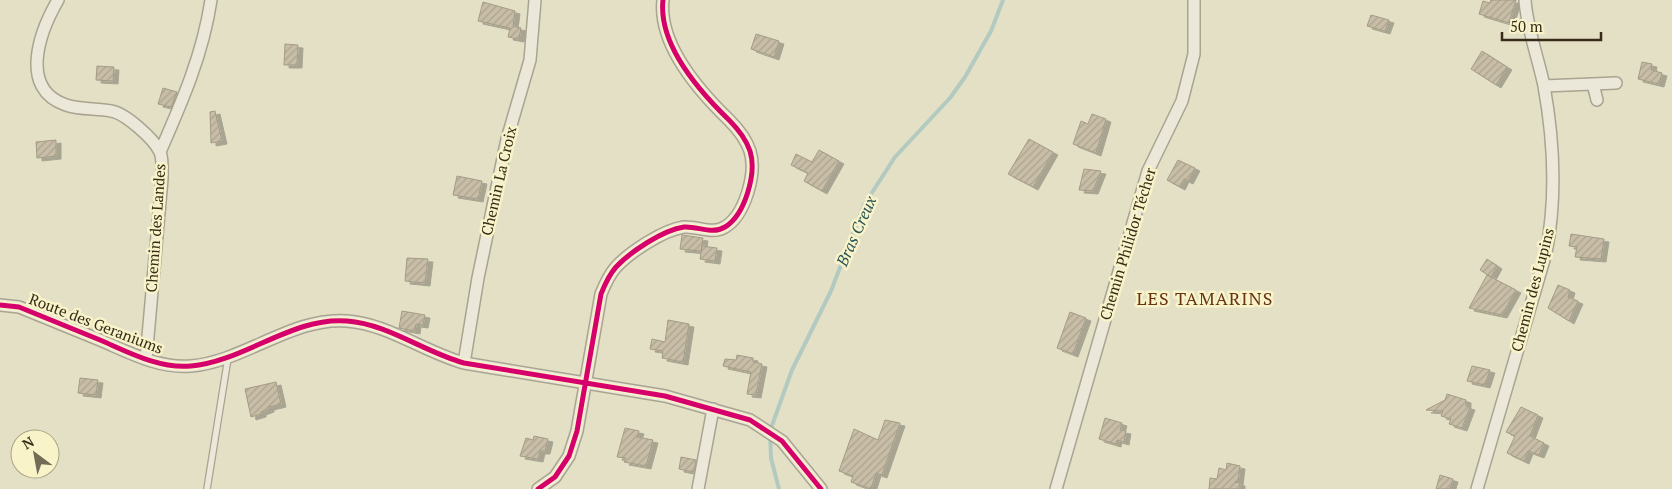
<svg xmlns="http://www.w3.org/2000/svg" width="1672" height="489" font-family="'PT Serif',serif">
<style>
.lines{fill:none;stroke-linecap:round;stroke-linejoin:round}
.stream{stroke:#b3cac0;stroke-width:4}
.building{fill:url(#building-hatch);stroke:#a49b86;filter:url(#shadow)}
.lane-casing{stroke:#a8a490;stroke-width:8}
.street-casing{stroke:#a8a490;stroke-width:14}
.lane{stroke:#ebe8d9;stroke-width:5.5}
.street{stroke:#ebe8d9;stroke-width:11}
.cycleway-casing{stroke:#f8f3c9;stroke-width:8}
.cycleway{stroke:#d6006c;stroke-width:5}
.labels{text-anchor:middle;stroke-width:5;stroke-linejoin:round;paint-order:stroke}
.street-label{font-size:15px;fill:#362c19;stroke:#f8f3c9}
.water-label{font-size:16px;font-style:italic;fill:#275257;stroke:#f8f3c9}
.quarter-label{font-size:18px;letter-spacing:1px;fill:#663415;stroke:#f8f3c9}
</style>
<defs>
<pattern id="building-hatch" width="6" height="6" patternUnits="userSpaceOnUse" patternTransform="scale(1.25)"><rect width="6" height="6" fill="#c8bea7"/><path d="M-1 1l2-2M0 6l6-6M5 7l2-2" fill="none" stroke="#aca38f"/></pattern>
<filter id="shadow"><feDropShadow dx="5" dy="3" stdDeviation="0" flood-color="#0004"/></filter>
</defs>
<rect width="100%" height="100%" fill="#e4e0c6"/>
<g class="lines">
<path class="stream" d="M779 489 771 458 770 431 792 370 831 291 864 205 895 157 950 98 965 77 991 31 1003 0"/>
</g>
<path class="building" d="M1491 0H1516L1509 23 1479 14 1483 1 1490 3Z
M483 2 515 11 513 26 521 28 519 39 508 37 510 28 478 21Z
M1371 15 1389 20 1385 31 1367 26Z
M756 34 779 41 774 57 751 49Z
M285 44 298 45 297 65H284Z
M1482 51 1507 67 1496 85 1471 69Z
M1642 62 1652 64 1651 70 1662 73 1659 84 1638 79Z
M97 66 114 67 113 81 96 80Z
M163 88 177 92 171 107 158 104Z
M215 111 222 141 211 143 210 112Z
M1092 114 1106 119 1096 153 1073 144 1081 121 1088 124Z
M1029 139 1053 152 1033 187 1008 174Z
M56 140V156L37 158 36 142Z
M819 150 839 161 822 191 804 181 808 173 791 165 796 154 812 162Z
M1178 160 1195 168 1188 181 1184 179 1180 187 1167 180Z
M1084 169 1101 171 1093 191 1079 190Z
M457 176 482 181 478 199 453 195Z
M1571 234 1604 239 1601 259 1575 257 1577 247 1569 246Z
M682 235 703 238 701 251 680 249Z
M702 246 717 248 715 261 700 259Z
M407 258 428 259 425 283 405 281Z
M1487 259 1497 266 1491 277 1480 270Z
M1487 275 1516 290 1502 315 1469 308Z
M1558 285 1570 290 1568 297 1578 301 1569 321 1548 308Z
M402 311 425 315 423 325 416 324 415 331 399 328Z
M1070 312 1086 318 1073 354 1057 348Z
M668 320 689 324 683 362 662 358 663 351 650 349 652 339 665 342Z
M737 355 753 358V362L762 364 756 395 747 394 751 372 723 366 725 359 736 360Z
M1472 366 1490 370 1485 385 1467 381Z
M80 378 98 380 96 395 78 393Z
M276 382 281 404 269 407V409L261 412V414L251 417 245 389Z
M1447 394 1466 400V406L1470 407 1462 428 1449 424 1451 419 1441 416 1443 411 1426 410 1445 400Z
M1521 407 1538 415 1530 436 1544 443 1539 455 1528 451 1524 461 1507 453 1515 436 1506 432Z
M1105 418 1122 423 1120 430 1126 431 1124 442 1117 440 1116 444 1099 439Z
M885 420 900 423 882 475 876 473 871 489 851 482 853 476 839 471 854 429 878 440Z
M625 428 639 431 637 437 653 440 646 466 624 462 626 458 617 457Z
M534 436 548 439 545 451H540L538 459 520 456 526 438 533 440Z
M681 457 696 460 694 472 679 469Z
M1227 463 1240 466 1238 482H1235L1240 483V489H1209L1210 478 1217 479 1219 468 1226 470Z
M1440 475 1453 479 1450 489H1436Z"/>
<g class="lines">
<defs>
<path id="lane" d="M207 489 228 358"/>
<path id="street" d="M58 0C40 31 18 89 66 105 81 110 96 108 111 111 125 113 154 139 160 152 163 159 162 171 162 179L146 359
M1593 84 1597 100
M1544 86 1616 83
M160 152C182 102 203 54 211 0
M0 305 19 307C46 318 73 329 100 340 128 352 159 369 191 366 243 362 294 316 347 321 388 324 424 352 464 363L665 396 750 420 782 441 821 489
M464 363 478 278 507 139 530 60 535 0
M538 489 555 477 569 456 577 431 601 294C605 284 609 275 616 267 630 252 663 230 684 227 698 226 712 235 725 227 745 215 757 173 750 151 746 139 738 129 729 120 699 91 658 45 663 0
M698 489 713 409
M1056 489 1148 171 1182 101 1194 54V0
M1477 489 1546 253C1557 197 1554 141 1544 86 1538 57 1527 29 1525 0"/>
</defs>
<use href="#lane" class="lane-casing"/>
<use href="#street" class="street-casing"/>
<use href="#lane" class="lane"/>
<use href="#street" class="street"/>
<defs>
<path id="cycleway" d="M0 305 19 307C46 318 73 329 100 340 128 352 159 369 191 366 243 362 294 316 347 321 388 324 424 352 464 363L665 396 750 420 782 441 821 489
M538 489 555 477 569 456 577 431 601 294C605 284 609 275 616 267 630 252 663 230 684 227 698 226 712 235 725 227 745 215 757 173 750 151 746 139 738 129 729 120 699 91 658 45 663 0"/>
</defs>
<use href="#cycleway" class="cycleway-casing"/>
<use href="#cycleway" class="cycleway"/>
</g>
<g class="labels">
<g class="street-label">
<text transform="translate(499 181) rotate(-77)" y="5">Chemin La Croix</text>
<text transform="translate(156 228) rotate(-86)" y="5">Chemin des Landes</text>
<text transform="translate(1128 244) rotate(-73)" y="5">Chemin Philidor Técher</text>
<text transform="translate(1533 290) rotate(-75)" y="5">Chemin des Lupins</text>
<text transform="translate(96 324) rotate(21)" y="5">Route des Geraniums</text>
</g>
<g class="water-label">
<text transform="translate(856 231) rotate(-66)" y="6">Bras Creux</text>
</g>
<g class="quarter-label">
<text x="1205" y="305">LES TAMARINS</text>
</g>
</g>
<g transform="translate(35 454) rotate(328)"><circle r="24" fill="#f8f3c9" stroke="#aaa383"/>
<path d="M0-4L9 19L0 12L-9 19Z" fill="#736b56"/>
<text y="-8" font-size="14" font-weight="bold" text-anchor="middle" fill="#362c19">N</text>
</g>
<path d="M1502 32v8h99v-8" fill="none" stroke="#362c19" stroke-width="2.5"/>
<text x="1510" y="32" font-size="15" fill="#362c19" stroke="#f8f3c9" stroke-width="4" paint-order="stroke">50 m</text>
</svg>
